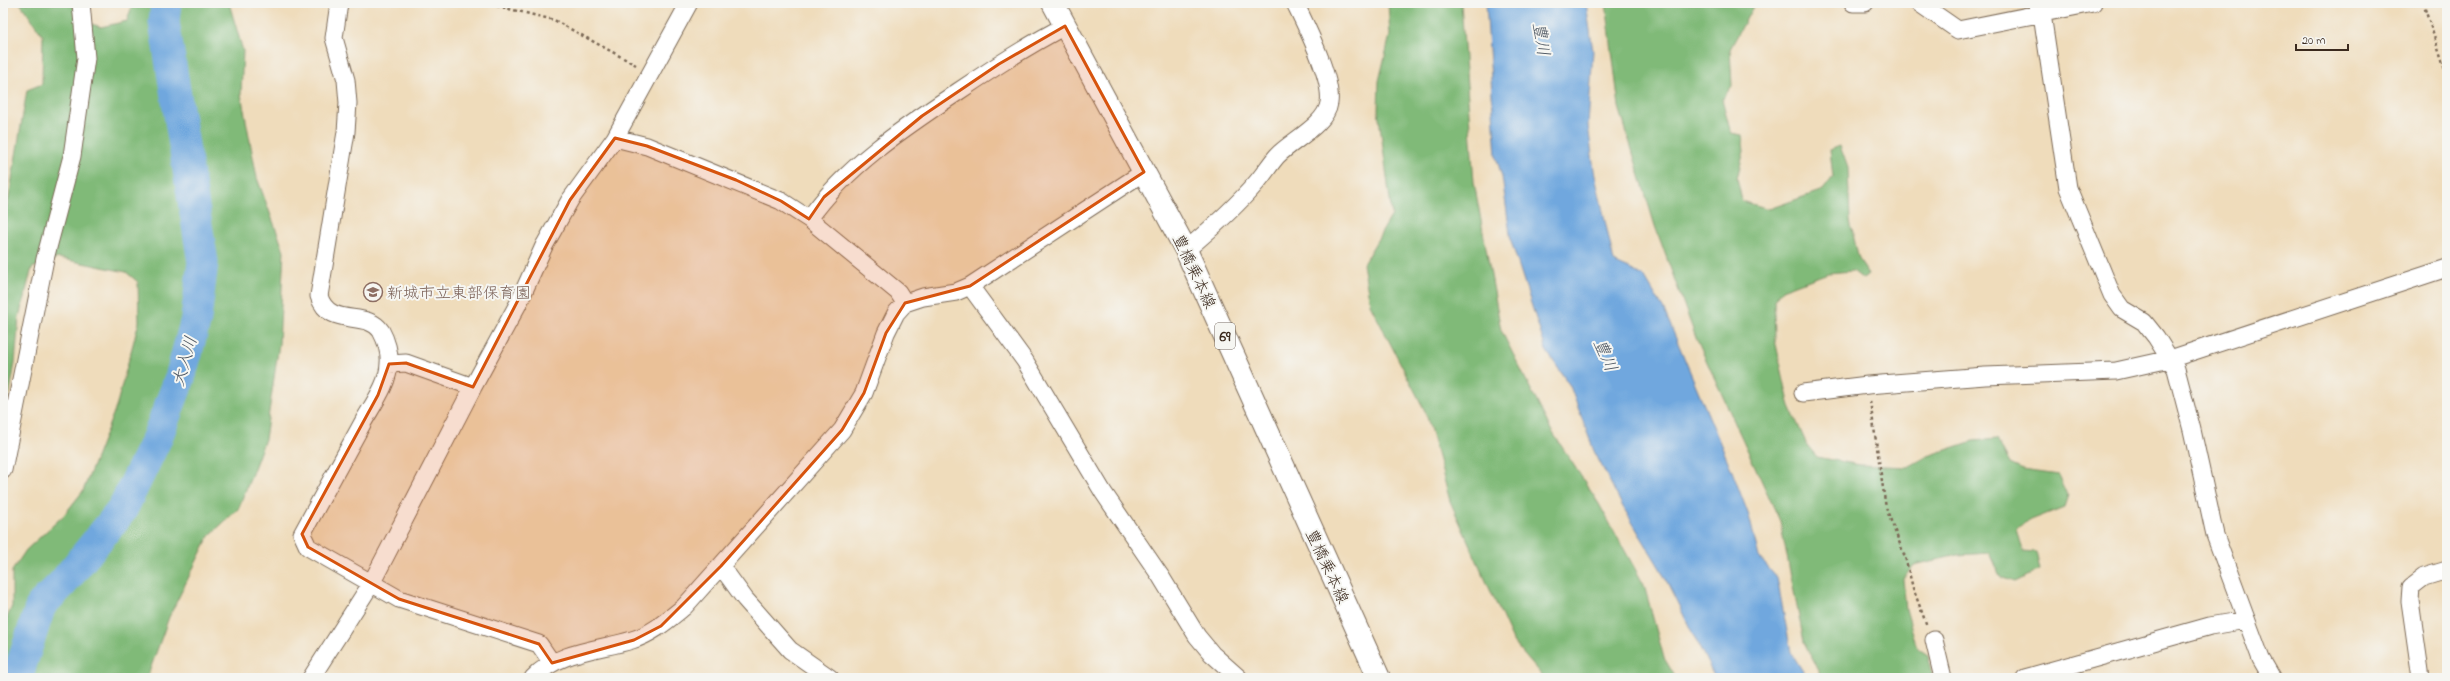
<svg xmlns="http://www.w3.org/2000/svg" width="2450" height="681" font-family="'Indie Flower','Klee One',sans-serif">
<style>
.forest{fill:#80ba78;stroke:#5e724b}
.water{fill:#6fa7de;stroke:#55687e}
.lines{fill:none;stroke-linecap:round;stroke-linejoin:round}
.river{stroke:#6fa7de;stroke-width:31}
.minor-casing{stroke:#7a6855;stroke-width:19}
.major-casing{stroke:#7a6855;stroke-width:24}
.path{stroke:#7a6855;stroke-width:2.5;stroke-dasharray:3 3;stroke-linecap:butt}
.minor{stroke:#fff;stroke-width:17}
.major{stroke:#fff;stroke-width:22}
.marked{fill:#d7540e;fill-opacity:0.2;stroke:#d7540e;stroke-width:3;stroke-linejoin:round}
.labels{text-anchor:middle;stroke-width:4;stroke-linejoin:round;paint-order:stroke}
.shield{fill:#f6f6f2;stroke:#73675e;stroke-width:1}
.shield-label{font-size:15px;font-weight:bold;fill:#3b2a1e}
.street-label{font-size:16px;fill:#3b2a1e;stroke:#f6f6f2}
.education-label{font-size:16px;fill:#785e54;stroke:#f6f6f2;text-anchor:start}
.water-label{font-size:17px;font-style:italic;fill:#4d5661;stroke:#f6f6f2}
</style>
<rect width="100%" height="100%" fill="#f6f6f2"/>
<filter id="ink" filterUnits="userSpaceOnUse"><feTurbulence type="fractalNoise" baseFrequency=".025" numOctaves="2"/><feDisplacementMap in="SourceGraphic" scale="8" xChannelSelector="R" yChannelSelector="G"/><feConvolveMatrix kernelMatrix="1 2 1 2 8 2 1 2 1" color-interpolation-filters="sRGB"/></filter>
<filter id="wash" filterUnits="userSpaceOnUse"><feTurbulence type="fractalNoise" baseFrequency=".012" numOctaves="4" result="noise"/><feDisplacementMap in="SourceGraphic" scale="16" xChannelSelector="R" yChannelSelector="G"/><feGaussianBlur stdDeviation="0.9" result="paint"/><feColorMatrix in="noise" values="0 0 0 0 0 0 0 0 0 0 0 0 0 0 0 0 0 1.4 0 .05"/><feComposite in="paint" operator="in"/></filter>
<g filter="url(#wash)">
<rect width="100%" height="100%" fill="#efdcbb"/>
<path class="forest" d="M20 3H72L79 20 101 27 127 21 133 3H229L243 51 241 94 257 178 284 251 279 344 265 439 239 508 209 536 169 617 147 678H3V627L12 606V571L26 550 64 515 83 491 116 407 139 322 138 282 126 272 58 258 32 268 19 317 15 363 3 432V216L8 203 27 90 42 84 43 36Z
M1388 3H1461L1474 182 1501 330 1551 430 1599 504 1644 585 1664 658 1676 678H1544L1514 643 1450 501 1426 413 1370 304 1363 264 1392 215 1378 110 1379 81 1390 35Z
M1606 3H1755L1730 49 1732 86 1722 99 1731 133 1742 135 1744 151 1737 178 1742 201 1769 209 1823 190 1833 177 1830 150 1840 146 1848 168 1850 221 1858 256 1868 275 1863 279 1853 271 1828 273 1782 290 1774 300 1775 340 1790 407 1807 445 1817 457 1860 465 1908 467 1928 456 1973 441 1997 439 2010 464 2023 470 2059 475 2068 495 2064 507 2026 522 2017 529 2023 551 2036 552 2040 570 2015 582 2000 577 1989 553 1958 555 1914 565 1903 579 1906 609 1917 648 1928 655 1934 678H1822L1804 642 1780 521 1696 338 1655 226 1619 107Z"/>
<path class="water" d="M1486 3H1586L1593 51 1588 125 1594 170 1614 262 1644 276 1664 310 1732 471 1749 516 1759 557 1777 578 1791 652 1807 678H1715L1661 570 1623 507 1594 451 1570 386 1546 350 1511 241 1502 177 1496 156Z"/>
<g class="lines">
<path class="river" d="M17 678 41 605 62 584 122 510 157 438 180 378 196 319 203 262 164 22 166 3"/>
</g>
</g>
<g filter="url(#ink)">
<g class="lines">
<defs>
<path id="minor" d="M339 3 334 38 346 80 348 103 346 132 319 296C329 329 366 309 381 331 386 340 390 353 389 363 389 384 371 407 362 424 342 461 322 498 302 534L308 547 399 599 539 644 552 663
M1853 3H1865
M1919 3 1958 30 2093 3
M2037 3 2042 14 2068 188 2112 295 2122 309 2144 322 2156 337 2176 369 2192 430 2215 535 2261 659 2272 678
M615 138 647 146 781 201 809 219 898 292 905 303
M809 219C846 166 905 127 959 91 993 68 1028 45 1065 26
M1186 250C1211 229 1236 207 1257 182 1264 174 1270 164 1277 156 1291 141 1326 125 1329 103 1333 79 1306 26 1295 3
M970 286 1025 361 1103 492 1161 577 1197 636 1212 654 1239 678
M389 364 406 363 473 387 518 304 544 246 570 200 615 138 689 3
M1803 393 1868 385 1985 376 2116 371 2170 359 2447 268
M3 470 45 259 72 156 86 58 81 3
M721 566 745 599 790 650 830 678
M1934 640 1943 678
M311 678 371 584 473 387
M533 678C558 651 599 650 632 640 652 634 668 620 684 607L842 430 864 393 886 333 896 313 905 303 923 297 956 292 970 286 1144 172
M2025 678 2210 626 2246 620
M2421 678 2410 601 2411 587 2424 577 2447 570"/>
<path id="major" d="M1053 3 1186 250 1379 678"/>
</defs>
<use href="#minor" class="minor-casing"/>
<use href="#major" class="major-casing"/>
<path class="path" d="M485 3 554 20 636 65
M2423 3 2447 76
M1870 401 1886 508 1905 557 1913 588 1927 626"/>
<use href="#minor" class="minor"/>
<use href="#major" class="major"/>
</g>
</g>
<path class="marked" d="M1065 26 1144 172 970 286 905 303 886 333 864 393 842 430 721 566 661 626 634 640 552 663 539 644 399 599 308 547 302 534 378 395 389 364 406 363 473 387 570 200 615 138 647 146 736 180 781 201 809 219 824 197 922 116 999 64Z"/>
<defs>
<symbol id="school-ring" viewBox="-11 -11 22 22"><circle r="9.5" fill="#f6f6f2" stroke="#8d6e63" stroke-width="1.5"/><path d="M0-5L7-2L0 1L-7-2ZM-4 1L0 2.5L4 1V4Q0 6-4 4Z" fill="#8d6e63"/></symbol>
</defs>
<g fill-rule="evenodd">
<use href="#school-ring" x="362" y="281" width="22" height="22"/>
</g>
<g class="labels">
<rect class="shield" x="1215" y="323" width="20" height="26" rx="3"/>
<g class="shield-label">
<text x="1225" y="341">69</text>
</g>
<g class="street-label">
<text transform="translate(1195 271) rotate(65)" y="6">豊橋乗本線</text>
<text transform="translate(1328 566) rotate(65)" y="6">豊橋乗本線</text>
</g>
<g class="education-label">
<text x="387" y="298">新城市立東部保育園</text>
</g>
<g class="water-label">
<text transform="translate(1542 39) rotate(81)" y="6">豊川</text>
<text transform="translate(1606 355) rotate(67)" y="6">豊川</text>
<text transform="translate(184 361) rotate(-74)" y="6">大入川</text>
</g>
</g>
<rect width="2450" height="681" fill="none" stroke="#f6f6f2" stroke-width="16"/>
<path d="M2296 44v6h52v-6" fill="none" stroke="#3b2a1e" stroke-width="2"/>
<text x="2302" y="44" font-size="12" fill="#3b2a1e" stroke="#f6f6f2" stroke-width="3" paint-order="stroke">20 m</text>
</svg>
